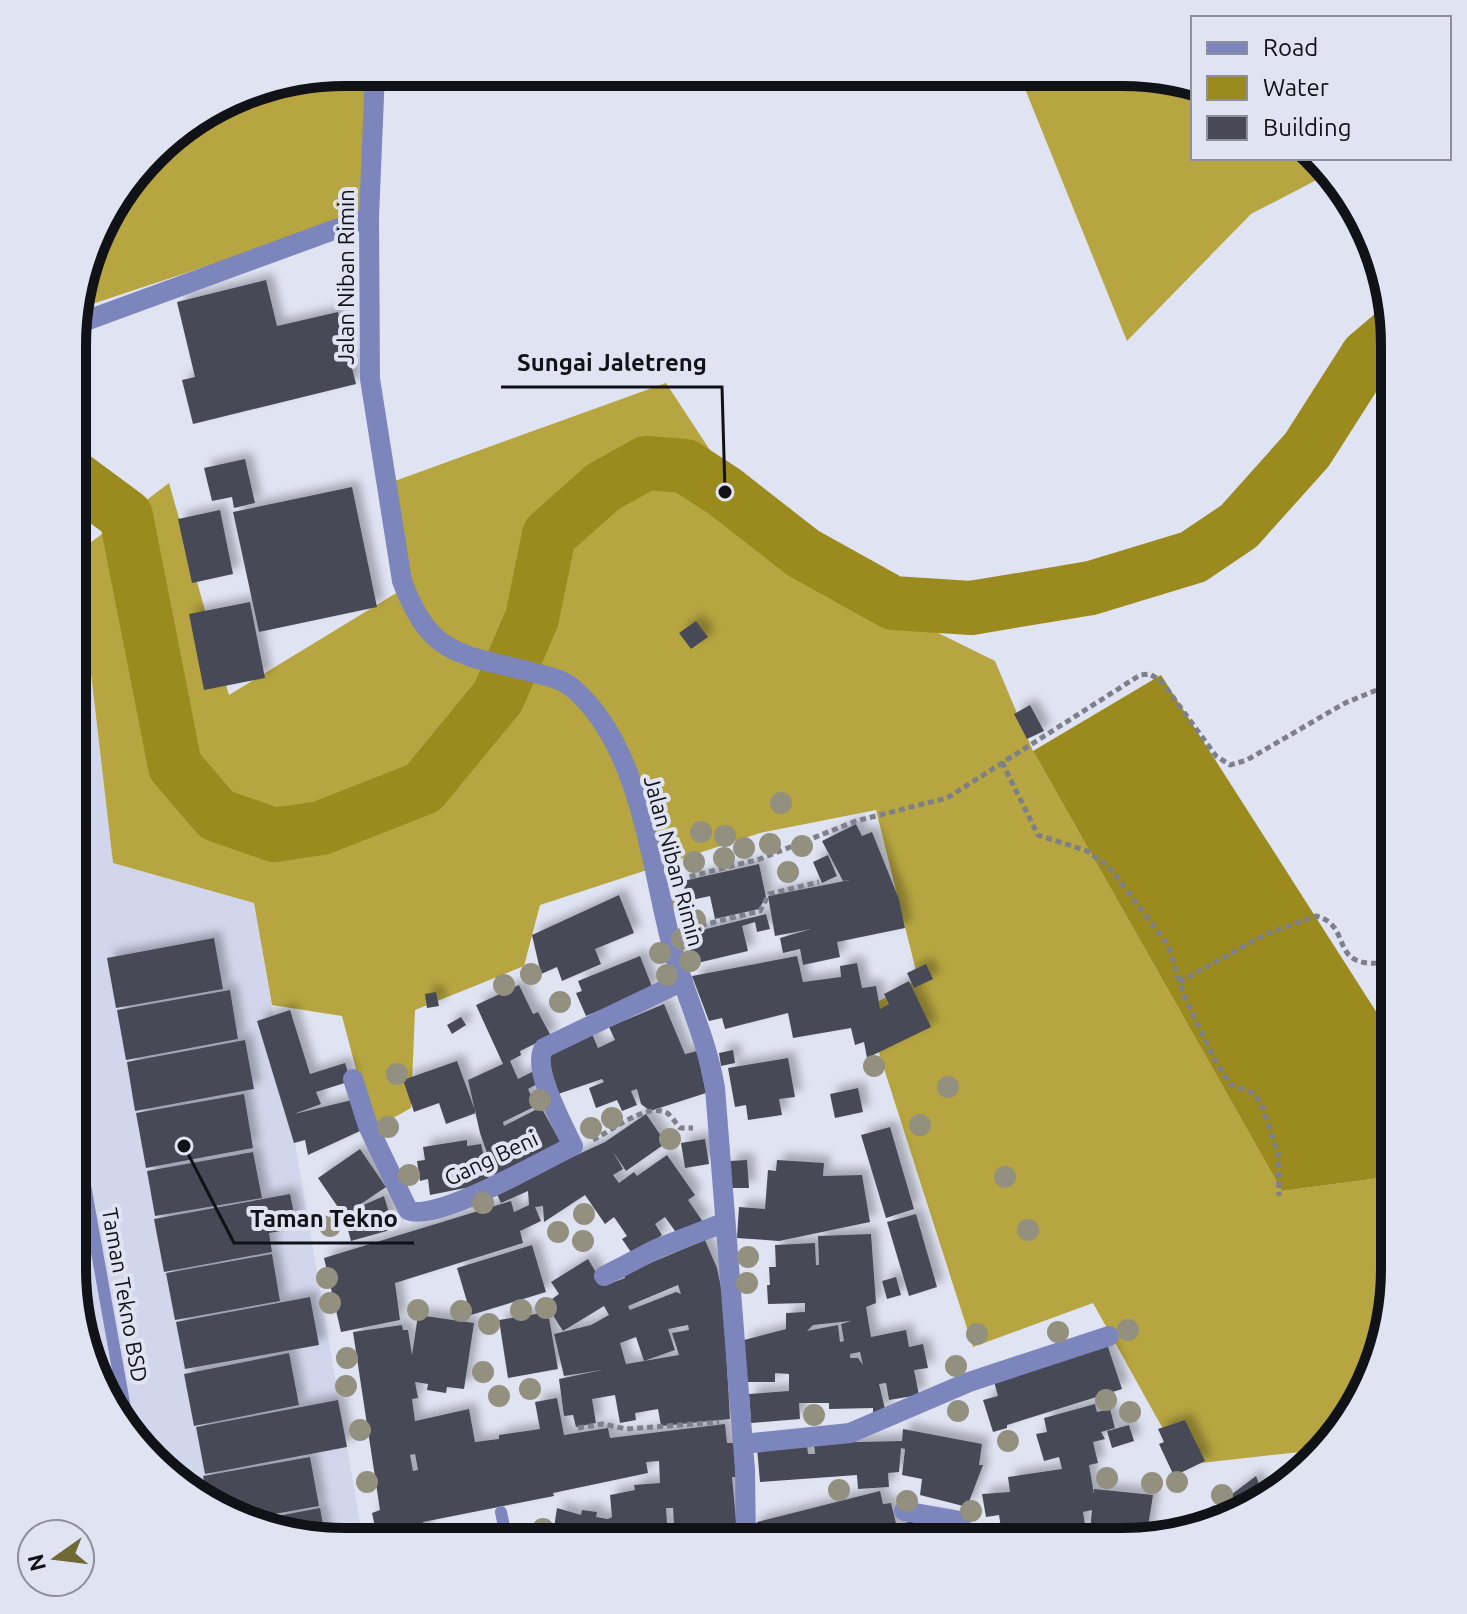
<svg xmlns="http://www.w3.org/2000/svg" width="1467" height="1614" font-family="Ubuntu,sans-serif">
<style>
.built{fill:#d1d6ec}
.forest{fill:#b6a540}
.water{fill:#9b8a1d}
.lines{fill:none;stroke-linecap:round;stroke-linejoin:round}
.river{stroke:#9b8a1d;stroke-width:54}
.building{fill:#474a56;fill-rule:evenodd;filter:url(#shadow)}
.path{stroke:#7d7f89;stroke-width:5;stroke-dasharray:6 4;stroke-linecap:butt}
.service{stroke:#7c86bc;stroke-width:12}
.minor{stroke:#7c86bc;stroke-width:20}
.tree{fill:#939080}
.labels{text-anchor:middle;stroke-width:8;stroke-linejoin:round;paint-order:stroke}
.street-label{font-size:22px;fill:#111217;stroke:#e0e3f2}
.rim{fill:none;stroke:#111217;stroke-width:10}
.leader{fill:none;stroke:#111217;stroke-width:3}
.callout-dot{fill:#111217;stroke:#e0e3f2;stroke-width:3}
.callout-label{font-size:24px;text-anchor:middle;font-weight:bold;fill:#111217;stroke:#e0e3f2;stroke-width:8;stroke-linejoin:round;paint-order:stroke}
</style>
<defs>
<filter id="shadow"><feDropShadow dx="7" dy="-7" stdDeviation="4" flood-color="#0004"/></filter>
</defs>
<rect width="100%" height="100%" fill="#e0e3f2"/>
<path class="built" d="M76 553 113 863 254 903 363 1541H327L208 1505 118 1420 73 1286Z"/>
<path class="forest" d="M345 72H368L367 213 77 309V292L108 209 165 139 257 87Z
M1019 74H1157L1193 86V158H1311L1328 174 1251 214 1127 341Z
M666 383 778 554 995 661 1033 751 1282 1191 1394 1176V1286L1359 1405 1304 1463 1300 1452 1183 1465 1093 1303 973 1347 865 1009 918 979 876 810 760 833 540 905 524 966 415 1010 411 1108 372 1130 342 1016 272 1005 254 903 113 863 77 553 169 483 229 695 398 592 392 482Z"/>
<path class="water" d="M1161 675 1384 1024 1394 1061V1176L1282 1191 1033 751Z"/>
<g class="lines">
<path class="river" d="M76 479 126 516 175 766 217 815 274 835 321 828 423 788 498 697 532 618 549 535 603 487 646 463 685 466 725 492 803 553 893 603 971 608 1091 588 1193 557 1239 526 1307 450 1367 356 1394 333"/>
</g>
<path class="building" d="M266 280 277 326 338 312 356 384 193 424 182 380 195 377 177 302Z
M245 459 255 503 234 508 232 497 212 501 204 468Z
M352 487 377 607 259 632 233 512Z
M220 510 233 574 192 583 178 519Z
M250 602 265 678 204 690 189 614Z
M696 621 708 637 691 649 679 633Z
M1030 705 1044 731 1027 739 1014 714Z
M856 824 862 836 872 832 899 899 905 928 837 942 840 957 803 965 800 949 783 953 780 938 811 929 775 936 768 896 850 880 843 881 822 841Z
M828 855 837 876 822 883 813 862Z
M759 864 766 897 759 909 715 919 710 896 687 901 683 881Z
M619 895 634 933 595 949 601 964 562 981 557 967 541 974 532 935Z
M766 914 770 929 757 932 755 922 742 926 748 951 693 964 686 934Z
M214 938 223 989 116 1008 107 958Z
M640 956 653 989 586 1016 576 993 582 991 578 981Z
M797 956 803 982 841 977 840 966 857 963 862 988 876 986 880 1009 889 1004 884 994 909 981 931 1027 867 1058 864 1042 855 1045 851 1028 793 1038 788 1013 725 1029 722 1018 709 1021 692 976Z
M926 964 933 979 914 988 907 973Z
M519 985 533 1014 538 1012 551 1036 520 1051 521 1055 510 1061 518 1079 538 1069 541 1082 528 1089 536 1106 503 1122 504 1126 541 1107 563 1147 497 1181 480 1133 468 1080 503 1064 476 1005Z
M230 990 238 1039 126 1060 117 1010Z
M436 992 439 1006 427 1008 425 994Z
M664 1004 685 1054 697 1051 706 1093 650 1111 641 1104 637 1089 631 1091 637 1105 622 1111 617 1100 596 1108 589 1088 604 1082 602 1079 558 1094 547 1063 554 1048 592 1034 598 1048 615 1040 609 1027Z
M290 1010 310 1074 345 1063 351 1081 316 1092 321 1104 294 1114 352 1100 360 1131 308 1155 305 1140 294 1143 257 1021Z
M461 1017 466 1025 452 1034 447 1025Z
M245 1040 254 1089 135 1111 127 1062Z
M733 1050 735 1063 721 1066 719 1053Z
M788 1058 795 1097 779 1099 782 1115 748 1120 746 1105 735 1107 728 1068Z
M457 1061 476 1113 446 1124 439 1103 414 1112 403 1080Z
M858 1088 863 1112 835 1118 830 1094Z
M244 1094 253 1148 146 1168 136 1113Z
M646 1114 666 1143 626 1171 612 1150 623 1169 613 1175 619 1183 634 1172 637 1176 667 1155 695 1195 688 1200 703 1222 680 1238 665 1217 655 1224 662 1235 633 1255 622 1239 627 1236 614 1217 605 1224 585 1195 544 1222 543 1206 535 1207 541 1221 520 1231 523 1243 395 1283 400 1320 341 1332 324 1258 511 1201 514 1212 529 1205 528 1191 501 1203 496 1192 605 1142Z
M890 1127 914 1209 886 1218 861 1135Z
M705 1139 709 1164 685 1168 681 1143Z
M467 1140V1146L481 1144 490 1183 430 1195 428 1179 420 1181 417 1161 425 1160 423 1147Z
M360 1149 386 1187 352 1210 384 1196 394 1229 351 1241 344 1216 318 1178Z
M253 1152 262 1198 155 1216 147 1171Z
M747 1160 749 1188H730L729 1161Z
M777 1160 824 1163 823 1176 862 1175 870 1222 779 1241 737 1238 739 1207 765 1209 768 1170 776 1171Z
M290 1194 297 1228 269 1233 272 1252 164 1272 154 1219Z
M916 1214 937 1287 909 1296 887 1222Z
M871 1234 876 1303 866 1307 871 1337 906 1330 909 1347 923 1344 928 1368 914 1370 919 1395 889 1400 886 1383 879 1384 886 1413 873 1412V1408L829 1409V1403H799L800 1419 751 1423 749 1394 789 1391V1374L775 1373V1382H745L744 1340 786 1329V1313L805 1312V1303L768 1304 767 1285H770L769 1267H776L775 1245 815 1243 816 1265H819L818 1236ZM851 1321 841 1324 844 1341 840 1342 838 1325 807 1331 813 1325ZM860 1352 863 1365 858 1358H850V1354Z
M705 1240 717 1268 723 1297 730 1419 661 1426 658 1409 635 1413 636 1420 620 1423 615 1395 592 1399 596 1423 576 1427 573 1415 564 1416 559 1379 602 1370 564 1376 554 1334 591 1325 609 1315 604 1306 563 1331 554 1317 552 1299 559 1294 551 1282 588 1259 604 1286 625 1278 624 1274ZM678 1285 681 1294 676 1292 630 1310 628 1306ZM688 1325 689 1330 672 1333 679 1355 644 1361 675 1350 668 1329ZM636 1337 644 1361 626 1364 620 1343Z
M532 1245 546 1292 471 1315 457 1268Z
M272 1254 280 1301 175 1320 166 1273Z
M896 1277 901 1295 887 1299 882 1281Z
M310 1297 319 1345 185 1369 176 1322Z
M548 1312 558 1369 508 1378 499 1320Z
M418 1315 474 1323 464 1389 447 1387 446 1393 427 1390 428 1384 415 1382 418 1398 412 1399 415 1421 469 1409 475 1442 499 1439V1435L540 1429 535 1402 557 1398 564 1435 608 1428 610 1438 725 1424 727 1443H735L737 1477H732L738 1541H552L557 1508 581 1515 582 1510 597 1512 596 1517 608 1519 612 1517 610 1495 635 1490 634 1485 660 1483 659 1461 646 1462 648 1473 553 1493 554 1496 423 1522 427 1541H378L372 1513 380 1510 353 1332 402 1325 403 1330H408L412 1355ZM415 1454 418 1470 413 1471 410 1455ZM666 1508H673L674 1524H667Z
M1107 1344 1122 1389 1007 1425V1428L993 1432 983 1400 998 1396 993 1378Z
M289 1353 299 1405 194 1426 184 1374Z
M338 1400 347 1447 205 1474 196 1427Z
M1095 1404 1097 1412 1110 1409 1115 1428 1101 1432 1105 1439 1093 1442 1098 1463 1089 1465 1094 1494V1489L1153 1495 1146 1539 1089 1541 1092 1510 1083 1512 1086 1531 1003 1541 999 1515 986 1517 982 1494 1010 1492 1008 1477 1062 1469 1059 1457 1044 1461 1036 1434 1047 1432 1044 1418Z
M1185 1420 1205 1461 1174 1476 1159 1444 1164 1442 1158 1429Z
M1129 1425 1134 1441 1112 1448 1107 1431Z
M903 1429 982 1444 979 1465H983L967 1507 920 1495 922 1479 902 1475 905 1449 901 1448 899 1472 888 1473 889 1487 858 1489 857 1475 760 1482 757 1448 807 1445 808 1454H815L814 1443 902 1441Z
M310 1457 319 1506 252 1518 208 1505 203 1476Z
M1256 1476 1265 1499 1223 1513 1219 1504Z
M880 1491 883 1504 891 1503 896 1523 869 1530 929 1518 955 1523 960 1541H754L750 1527 758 1525 757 1522Z
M320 1508 326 1541 256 1520Z"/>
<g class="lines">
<path class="path" d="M1002 762 1038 835 1087 851 1109 867 1168 945 1185 998 1215 1060 1230 1084 1253 1093 1261 1103 1278 1153 1279 1196
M680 879 760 859 856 821 947 798 1140 675 1150 674 1162 682 1216 756 1230 765 1247 760 1345 703 1394 683
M691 928 760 911 769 894 819 882
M1179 982 1264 935 1316 916C1356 926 1324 974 1394 961
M593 1140C611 1131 647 1102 667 1113 672 1116 676 1124 680 1128H693
M578 1428 603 1424 626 1429 719 1422"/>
<path class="service" d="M73 1118 129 1431
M501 1512 507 1541"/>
<path class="minor" d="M375 72 369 217 370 379 402 581C431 657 458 653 531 672 547 676 563 679 575 690 643 751 651 871 674 954 687 1000 707 1040 715 1088L745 1470 746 1541
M77 324 369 217
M353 1079 368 1126 408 1210C434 1224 543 1160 573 1146 563 1125 531 1068 544 1048L683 981
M604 1276 656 1249 723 1223
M743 1444 850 1433 969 1382 1109 1336
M904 1511 960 1521 964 1541
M1216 1515V1516"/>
</g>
<g class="tree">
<circle cx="781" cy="803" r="11"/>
<circle cx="701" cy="832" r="11"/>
<circle cx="725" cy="836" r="11"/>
<circle cx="770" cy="844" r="11"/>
<circle cx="802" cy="846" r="11"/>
<circle cx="744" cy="848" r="11"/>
<circle cx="724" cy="858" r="11"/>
<circle cx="694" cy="862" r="11"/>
<circle cx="788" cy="872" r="11"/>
<circle cx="682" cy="901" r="11"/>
<circle cx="695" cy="920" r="11"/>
<circle cx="682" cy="939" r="11"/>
<circle cx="660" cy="953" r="11"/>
<circle cx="690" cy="961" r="11"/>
<circle cx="531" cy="974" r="11"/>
<circle cx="667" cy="975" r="11"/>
<circle cx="504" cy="985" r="11"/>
<circle cx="560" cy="1002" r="11"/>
<circle cx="874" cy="1066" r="11"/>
<circle cx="397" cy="1074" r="11"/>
<circle cx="948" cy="1087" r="11"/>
<circle cx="540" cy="1100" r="11"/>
<circle cx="612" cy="1118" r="11"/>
<circle cx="920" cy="1125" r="11"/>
<circle cx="388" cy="1127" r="11"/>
<circle cx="591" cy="1128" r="11"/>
<circle cx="670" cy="1139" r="11"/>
<circle cx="409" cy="1175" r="11"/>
<circle cx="1005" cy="1177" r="11"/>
<circle cx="483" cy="1203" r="11"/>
<circle cx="584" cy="1214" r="11"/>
<circle cx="330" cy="1226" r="11"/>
<circle cx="1028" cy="1230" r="11"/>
<circle cx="558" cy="1232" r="11"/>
<circle cx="583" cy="1241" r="11"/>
<circle cx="748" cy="1257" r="11"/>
<circle cx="327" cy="1278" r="11"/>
<circle cx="747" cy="1283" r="11"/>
<circle cx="330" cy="1303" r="11"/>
<circle cx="546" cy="1308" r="11"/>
<circle cx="418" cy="1310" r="11"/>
<circle cx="521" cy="1310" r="11"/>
<circle cx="461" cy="1311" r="11"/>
<circle cx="489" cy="1324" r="11"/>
<circle cx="1128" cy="1330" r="11"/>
<circle cx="1058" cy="1332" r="11"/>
<circle cx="977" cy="1334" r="11"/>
<circle cx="347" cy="1358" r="11"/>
<circle cx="956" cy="1366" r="11"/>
<circle cx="483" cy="1372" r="11"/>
<circle cx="346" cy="1386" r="11"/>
<circle cx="530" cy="1389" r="11"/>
<circle cx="499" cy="1396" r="11"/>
<circle cx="1106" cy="1400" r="11"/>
<circle cx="958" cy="1411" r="11"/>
<circle cx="1130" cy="1412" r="11"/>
<circle cx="814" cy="1415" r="11"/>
<circle cx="360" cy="1430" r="11"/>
<circle cx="1008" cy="1441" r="11"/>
<circle cx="1107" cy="1478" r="11"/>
<circle cx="367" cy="1482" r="11"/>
<circle cx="1177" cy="1482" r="11"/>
<circle cx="1152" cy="1483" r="11"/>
<circle cx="839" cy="1490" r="11"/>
<circle cx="1222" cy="1495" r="11"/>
<circle cx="907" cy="1501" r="11"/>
<circle cx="971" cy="1511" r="11"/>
<circle cx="543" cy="1529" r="11"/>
</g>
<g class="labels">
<g class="street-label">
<text transform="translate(346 277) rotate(-90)" y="8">Jalan Niban Rimin</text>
<text transform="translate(674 861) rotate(75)" y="8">Jalan Niban Rimin</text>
<text transform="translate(491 1158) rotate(-25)" y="8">Gang Beni</text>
<text transform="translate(125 1295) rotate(80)" y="8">Taman Tekno BSD</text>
</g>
</g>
<path d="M0 0H1467V1614H0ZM345 86H1122A259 259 0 0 1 1381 345V1269A259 259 0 0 1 1122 1528H345A259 259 0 0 1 86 1269V345A259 259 0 0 1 345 86Z" fill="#e0e3f2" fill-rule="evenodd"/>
<path class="rim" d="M345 86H1122A259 259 0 0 1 1381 345V1269A259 259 0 0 1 1122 1528H345A259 259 0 0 1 86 1269V345A259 259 0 0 1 345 86Z"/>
<path class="leader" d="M725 492L722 387H501M184 1146L234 1243H414"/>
<g class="callout-dot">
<circle cx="725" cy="492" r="8"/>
<circle cx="184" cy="1146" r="8"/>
</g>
<g class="callout-label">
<text x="612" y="371">Sungai Jaletreng</text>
<text x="324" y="1227">Taman Tekno</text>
</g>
<rect x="1191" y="16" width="260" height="144" fill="#e0e3f2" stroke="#8d8f9a" stroke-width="2"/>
<rect x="1207" y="42" width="40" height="12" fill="#7c86bc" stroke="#8d8f9a" stroke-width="2"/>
<text x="1263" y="56" font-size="24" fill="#111217">Road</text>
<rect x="1207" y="76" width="40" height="24" fill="#9b8a1d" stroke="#8d8f9a" stroke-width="2"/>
<text x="1263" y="96" font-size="24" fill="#111217">Water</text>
<rect x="1207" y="116" width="40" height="24" fill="#474a56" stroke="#8d8f9a" stroke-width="2"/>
<text x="1263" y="136" font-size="24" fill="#111217">Building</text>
<g transform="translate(56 1558) rotate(256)"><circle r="38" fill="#e0e3f2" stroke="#8d8f9a" stroke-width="2"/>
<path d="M0-6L14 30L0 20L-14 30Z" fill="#706835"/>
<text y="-12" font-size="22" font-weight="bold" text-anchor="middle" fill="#111217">N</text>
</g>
</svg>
